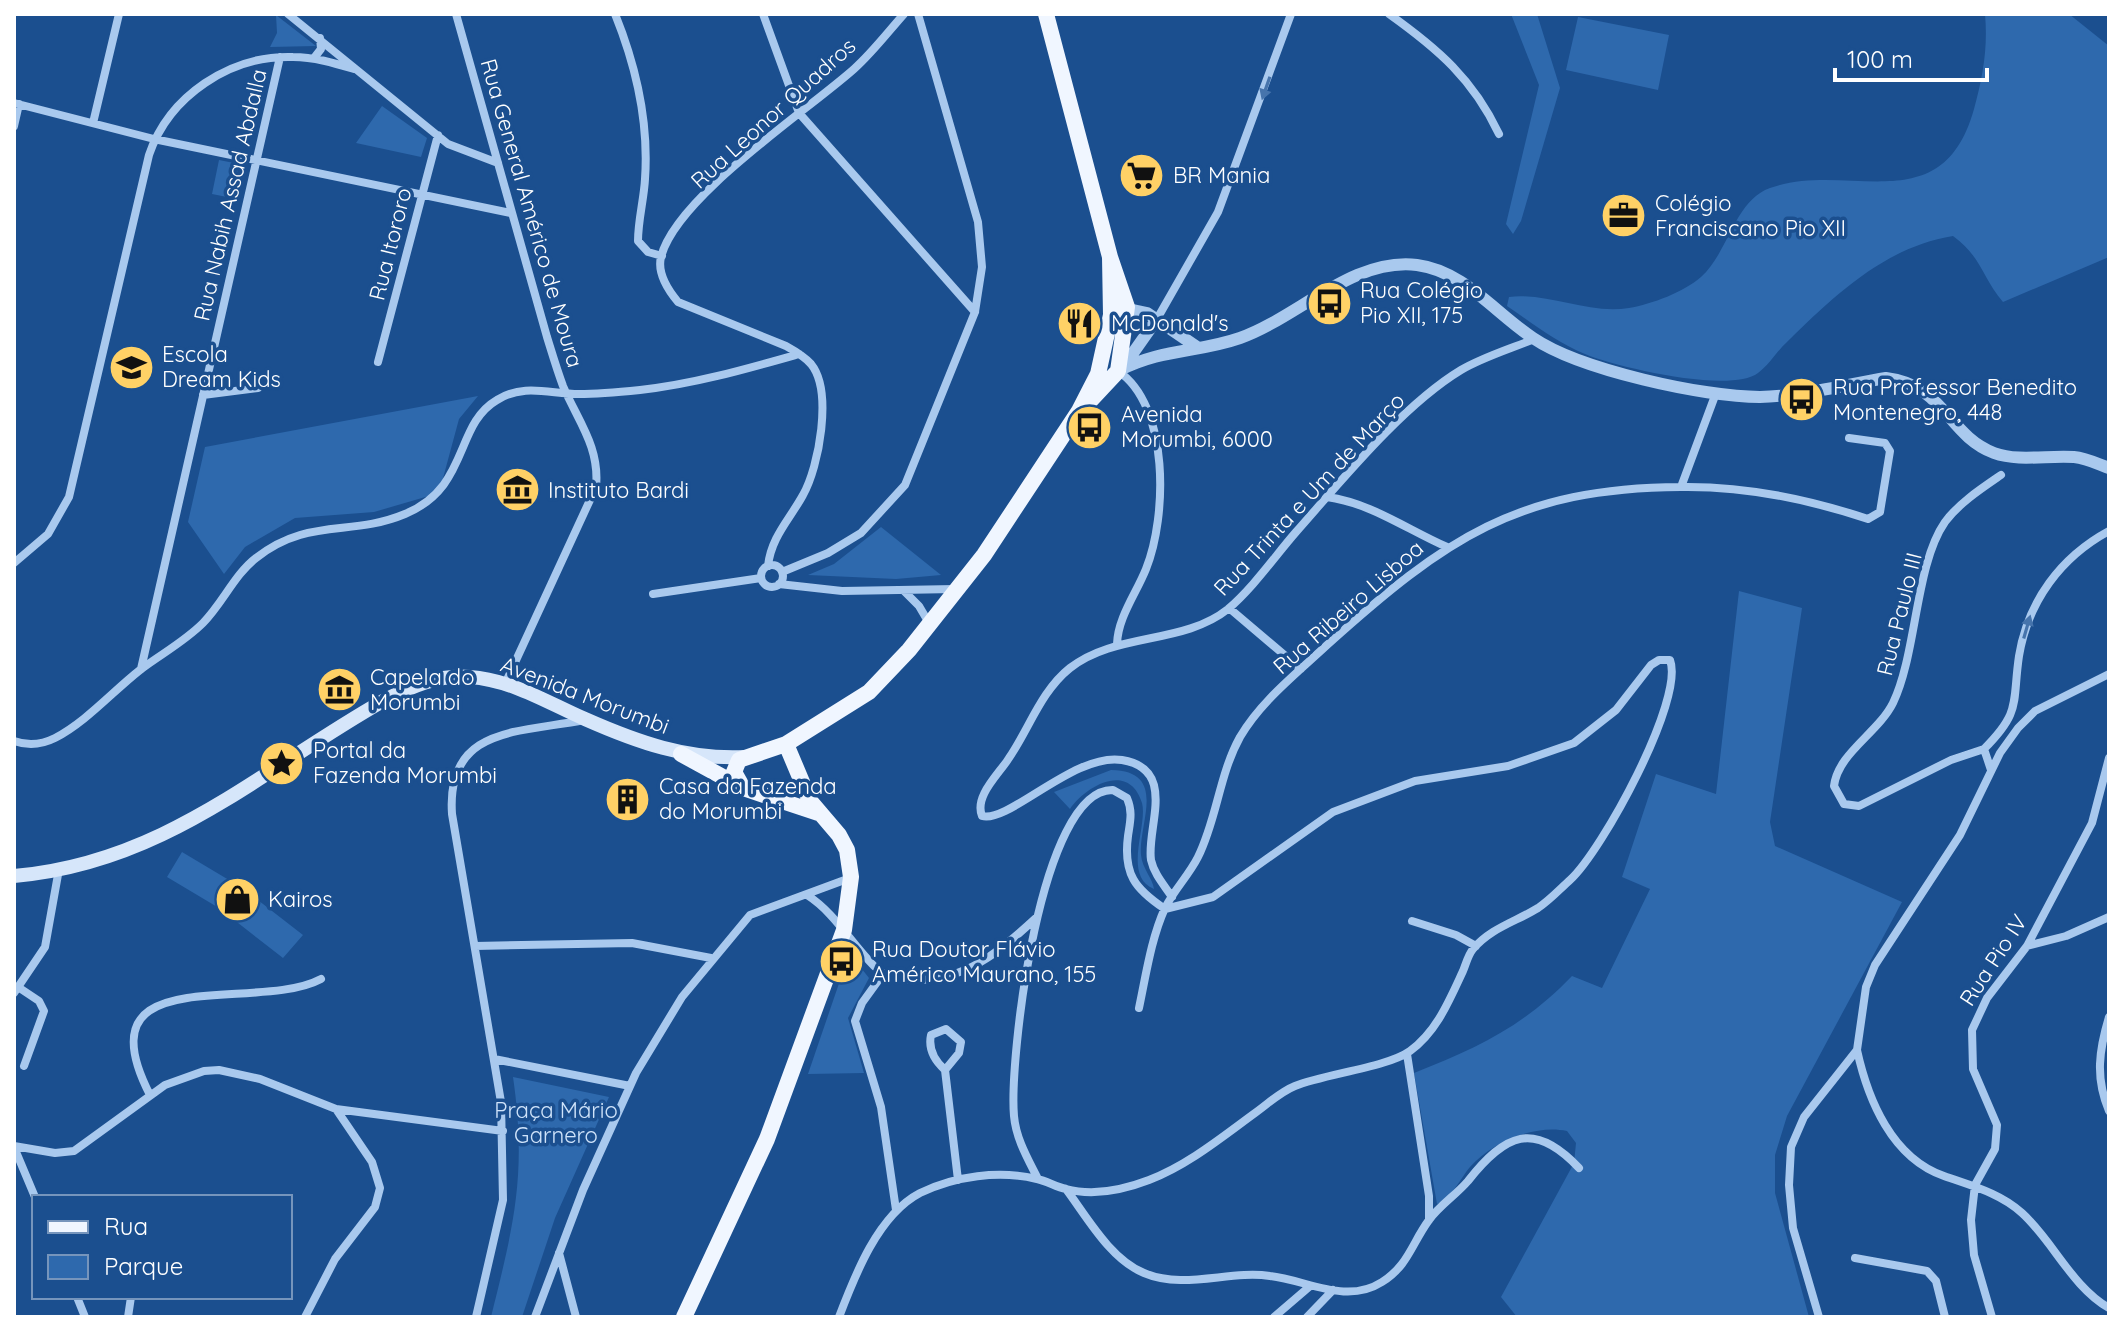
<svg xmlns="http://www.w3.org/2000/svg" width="2123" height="1331" font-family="Quicksand,sans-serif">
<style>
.green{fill:#2e69ad}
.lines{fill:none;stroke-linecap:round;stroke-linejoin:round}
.minor{stroke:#a9c9ee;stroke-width:8}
.tertiary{stroke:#a9c9ee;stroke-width:12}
.secondary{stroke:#d6e6fa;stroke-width:14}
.primary{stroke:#f0f6ff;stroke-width:16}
.oneway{fill:#4674ac}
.labels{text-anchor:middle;stroke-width:7;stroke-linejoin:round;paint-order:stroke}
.street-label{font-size:22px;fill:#fff;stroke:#1b4f8f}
.poi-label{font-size:22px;fill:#fff;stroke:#1b4f8f;text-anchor:start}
.park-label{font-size:22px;fill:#cfe3fa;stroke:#1b4f8f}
</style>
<rect width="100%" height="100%" fill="#1b4f8f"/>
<path class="green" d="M1511 14H1537L1560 88 1521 221 1513 234 1506 224 1539 85Z
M1985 14H2069L2109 46V257L2003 302C1982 277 1981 256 1953 236 1885 247 1835 295 1787 342 1777 351 1769 365 1758 373 1730 394 1616 367 1585 354 1557 343 1532 323 1507 306L1509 297C1548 292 1589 315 1629 308 1652 304 1684 292 1701 277 1729 252 1734 201 1770 188 1848 160 1942 224 1974 109 1983 76 1988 48 1985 14Z
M276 15 316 46 270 47 277 33Z
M1578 17 1669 35 1658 90 1566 70Z
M382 106 427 138 421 157 356 143Z
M219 160 239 164 232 198 212 194Z
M478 396 459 419 439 493 374 512 295 518 245 547 224 574 188 522 205 447Z
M881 527 941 575 896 579 808 575 834 564Z
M1739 591 1802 608 1770 822 1775 846 1902 902 1787 1116 1775 1155V1193L1809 1317H1517L1501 1297 1574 1163 1576 1143 1567 1131C1535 1124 1492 1142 1470 1167 1460 1179 1451 1199 1437 1204L1414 1073C1478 1048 1524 1026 1572 976L1602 988 1650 889 1622 877 1656 774 1716 794Z
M1111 770C1169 771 1138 824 1141 855 1142 868 1153 879 1154 889 1122 876 1148 826 1142 803 1129 761 1086 786 1070 809L1054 792Z
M182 852 244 889 229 914 167 877Z
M250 894 303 935 283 958 233 919Z
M854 959 869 978 848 1018 864 1073 808 1074 847 960Z
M513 1077 609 1097 555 1218 522 1317H491C514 1224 527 1174 513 1077Z"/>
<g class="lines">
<path class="minor" d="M288 14 448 144 498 163
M456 14 547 337C552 353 557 370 563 386 578 421 600 447 596 487L505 684
M615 14C636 66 649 122 645 179 644 199 638 220 638 241L648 252 662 256
M763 14 799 113 975 312
M1389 14C1438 49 1473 79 1499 134
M314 58 321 49 320 38
M14 103 154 139 511 213
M93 123 119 14
M14 126 19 104
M1157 319 1218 212 1291 14
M378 362 438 135
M203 395 258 388
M1681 487C1745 486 1808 499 1868 519L1880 512 1890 451 1885 443 1849 438
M1327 497C1371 503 1406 529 1447 547
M14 563 48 534 69 497 149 155C169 96 230 55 293 57 314 57 334 63 354 69
M761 576a11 11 0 1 1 22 0a11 11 0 1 1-22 0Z
M768 566C771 537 790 519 803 495 819 467 833 391 811 364 804 356 795 351 786 346L678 302C668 290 657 273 661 257 676 197 807 111 854 69 872 53 888 32 904 14
M782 572 828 553 861 533 905 485 975 312 982 267 978 222 918 14
M779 584 842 591 955 589
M904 591 919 606 929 623
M653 594 761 578
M1229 608 1301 669
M1117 644C1118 617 1136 594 1146 569 1167 517 1170 406 1118 371
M141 669 280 57
M14 741C28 746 41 745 55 738 86 722 112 692 140 670 161 654 184 642 203 623 222 604 235 574 256 558 308 517 350 537 405 514 470 487 454 425 497 400 524 383 550 394 579 394 599 394 620 392 640 390 694 384 746 369 799 354
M1984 749 1951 760 1859 806 1844 804 1834 786C1838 753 1878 733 1893 703 1917 653 1915 565 1945 522 1959 503 1982 488 2001 475
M1991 770 1984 749C2022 711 2012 703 2019 656 2028 601 2061 557 2109 531
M807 895C835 913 850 942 874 966 885 977 899 979 913 980 966 981 999 952 1036 918
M1172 897C1164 885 1154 874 1151 860 1146 828 1178 769 1122 760 1075 752 1008 824 982 816 974 796 999 774 1009 758 1029 729 1041 691 1070 668 1116 632 1183 645 1228 609 1253 588 1275 556 1296 532 1342 480 1403 405 1461 370 1483 357 1510 349 1534 339
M1412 921 1456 935 1476 946
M475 946 632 943 711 958
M2027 946 2066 936 2109 917
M883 974 862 1003 855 1021 881 1107 896 1210
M18 987 39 1001 44 1011 24 1066
M14 993 45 947 59 869
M1139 1008C1146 975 1151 939 1165 908 1174 890 1189 875 1198 857 1217 819 1219 775 1240 737 1261 701 1297 673 1327 645 1445 539 1517 488 1681 487L1716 393
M2109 1017C2099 1050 2095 1078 2109 1111
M1857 1050C1868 1100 1892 1158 1944 1176 1972 1186 2000 1193 2022 1213 2053 1241 2072 1287 2109 1308
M1407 1054 1429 1196V1220
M494 1059 630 1086
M945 1070 959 1053 961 1042 946 1029 931 1035C928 1049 935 1061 945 1070L958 1180
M150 1095C79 957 256 1014 321 979
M14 1146 55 1153 74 1151 165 1085 204 1071 219 1070 260 1079 336 1109
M14 1147 35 1197
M1066 1189C1087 1217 1110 1259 1144 1273 1184 1290 1229 1270 1270 1276 1307 1280 1346 1305 1382 1282 1408 1266 1412 1243 1429 1220 1440 1205 1456 1195 1468 1181 1505 1134 1534 1120 1579 1168
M559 1253 576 1317
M1855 1258 1927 1271 1936 1281 1945 1317
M77 1297 85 1317
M128 1317 131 1297
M305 1317 335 1259 375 1207 380 1188 372 1162 336 1109 503 1131
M476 1317 503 1200 501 1102 452 814C446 726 519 733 584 720
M535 1317 583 1190 636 1073 682 997 750 915 850 878
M839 1317C855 1275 878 1215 920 1193 955 1176 999 1170 1037 1179 1047 1181 1056 1187 1066 1189 1092 1196 1123 1190 1149 1180 1188 1165 1222 1137 1255 1113 1269 1103 1280 1092 1295 1086 1325 1074 1388 1067 1410 1051 1437 1031 1449 1001 1463 971 1466 964 1468 955 1473 949 1491 928 1515 922 1538 908 1550 900 1560 889 1570 880 1602 851 1685 699 1670 660H1659L1651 665 1616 710 1574 743 1508 766 1415 781 1333 812 1213 897 1165 909C1135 889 1123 874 1128 836 1130 822 1133 812 1127 798L1113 790C1040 788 1009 1060 1014 1116 1016 1139 1028 1159 1038 1179
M1274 1317 1309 1287
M1307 1317 1333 1290
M1819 1317 1793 1228 1789 1185 1791 1147 1804 1117 1857 1050 1866 987 1875 965 1960 835 2000 753 2018 728 2035 711 2109 674
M1992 1317 1974 1255 1971 1220 1975 1185 1995 1149 1997 1125 1973 1069 1972 1030 1987 998 2027 946 2092 823 2109 758"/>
<path class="tertiary" d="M1119 307 1147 313 1197 347
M1126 363 1157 319
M1118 371C1163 348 1197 353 1240 338 1297 318 1353 257 1417 265 1464 271 1495 313 1533 338 1580 370 1704 397 1760 397 1802 396 1845 385 1886 378 1945 385 1947 435 1994 453 2019 462 2048 455 2074 457 2086 458 2098 464 2109 468"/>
<path class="secondary" d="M14 876C164 863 258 772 383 701 410 687 439 674 470 677 512 680 548 703 585 719 637 742 687 760 745 757"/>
<path class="primary" d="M1046 14 1110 257 1127 307 1118 371 1089 402
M681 754 743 788 818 813
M743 788 734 772 739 760 786 744 869 692 909 650 984 555 1079 411 1098 374 1111 315 1110 257
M684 1317 767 1139 844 930 851 877 847 850 839 835 810 801 786 744"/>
</g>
<defs><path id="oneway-solid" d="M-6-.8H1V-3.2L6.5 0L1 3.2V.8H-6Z" transform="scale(2)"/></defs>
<g class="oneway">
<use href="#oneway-solid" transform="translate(1266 88) rotate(109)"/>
<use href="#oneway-solid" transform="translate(2027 627) rotate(-74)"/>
</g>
<defs>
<symbol id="supermarket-disc" viewBox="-11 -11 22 22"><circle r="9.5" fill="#ffd166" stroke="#1b4f8f"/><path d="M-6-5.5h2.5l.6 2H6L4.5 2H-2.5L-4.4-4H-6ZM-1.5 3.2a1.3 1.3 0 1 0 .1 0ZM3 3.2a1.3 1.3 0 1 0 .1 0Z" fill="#111"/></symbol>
<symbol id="office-disc" viewBox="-11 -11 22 22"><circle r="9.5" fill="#ffd166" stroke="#1b4f8f"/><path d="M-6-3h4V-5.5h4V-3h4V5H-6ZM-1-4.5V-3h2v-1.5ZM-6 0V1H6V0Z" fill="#111"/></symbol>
<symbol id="bus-disc" viewBox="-11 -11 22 22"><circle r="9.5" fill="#ffd166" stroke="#1b4f8f"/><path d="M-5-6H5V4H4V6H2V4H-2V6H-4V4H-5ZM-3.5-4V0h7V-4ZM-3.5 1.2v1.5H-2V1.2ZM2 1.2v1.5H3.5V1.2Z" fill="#111"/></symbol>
<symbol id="restaurant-disc" viewBox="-11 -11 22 22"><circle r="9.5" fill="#ffd166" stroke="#1b4f8f"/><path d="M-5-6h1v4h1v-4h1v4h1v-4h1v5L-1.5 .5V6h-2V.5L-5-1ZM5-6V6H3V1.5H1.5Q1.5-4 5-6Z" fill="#111"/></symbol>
<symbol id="school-disc" viewBox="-11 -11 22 22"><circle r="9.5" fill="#ffd166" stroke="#1b4f8f"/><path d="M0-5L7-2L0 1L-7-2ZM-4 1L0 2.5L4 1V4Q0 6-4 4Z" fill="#111"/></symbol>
<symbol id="museum-disc" viewBox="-11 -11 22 22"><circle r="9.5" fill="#ffd166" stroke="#1b4f8f"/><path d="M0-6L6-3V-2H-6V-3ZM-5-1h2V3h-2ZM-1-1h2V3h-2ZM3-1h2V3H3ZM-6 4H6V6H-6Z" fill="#111"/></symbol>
<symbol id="sight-disc" viewBox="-11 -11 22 22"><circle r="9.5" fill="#ffd166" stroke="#1b4f8f"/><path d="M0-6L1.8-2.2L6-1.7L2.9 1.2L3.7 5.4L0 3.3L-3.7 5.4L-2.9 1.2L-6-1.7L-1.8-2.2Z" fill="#111"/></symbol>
<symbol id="building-disc" viewBox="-11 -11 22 22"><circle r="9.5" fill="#ffd166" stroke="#1b4f8f"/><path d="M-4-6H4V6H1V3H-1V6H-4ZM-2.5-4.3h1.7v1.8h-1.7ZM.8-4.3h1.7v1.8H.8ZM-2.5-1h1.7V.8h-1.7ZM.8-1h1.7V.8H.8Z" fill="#111"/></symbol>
<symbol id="shop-disc" viewBox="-11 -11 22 22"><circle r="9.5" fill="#ffd166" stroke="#1b4f8f"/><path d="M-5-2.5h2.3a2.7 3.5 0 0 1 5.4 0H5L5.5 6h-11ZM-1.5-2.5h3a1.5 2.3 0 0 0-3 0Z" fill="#111"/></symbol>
</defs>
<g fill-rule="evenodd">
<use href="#supermarket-disc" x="1116" y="150" width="51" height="51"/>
<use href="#office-disc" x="1598" y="190" width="51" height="51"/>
<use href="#bus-disc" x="1304" y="278" width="51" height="51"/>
<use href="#restaurant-disc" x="1054" y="298" width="51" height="51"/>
<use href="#school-disc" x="106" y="342" width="51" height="51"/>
<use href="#bus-disc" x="1776" y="374" width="51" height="51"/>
<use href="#bus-disc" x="1064" y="402" width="51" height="51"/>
<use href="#museum-disc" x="492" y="464" width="51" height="51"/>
<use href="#museum-disc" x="314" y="664" width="51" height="51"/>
<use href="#sight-disc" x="256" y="738" width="51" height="51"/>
<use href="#building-disc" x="602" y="774" width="51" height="51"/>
<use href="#shop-disc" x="212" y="874" width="51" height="51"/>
<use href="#bus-disc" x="816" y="936" width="51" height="51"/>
</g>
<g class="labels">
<g class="street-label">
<text transform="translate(773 113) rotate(-42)" y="8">Rua Leonor Quadros</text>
<text transform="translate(230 195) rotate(-77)" y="8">Rua Nabih Assad Abdalla</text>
<text transform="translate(532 213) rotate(74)" y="8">Rua General Américo de Moura</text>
<text transform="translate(390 244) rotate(-76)" y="8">Rua Itororo</text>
<text transform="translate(1309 494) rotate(-47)" y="8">Rua Trinta e Um de Março</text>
<text transform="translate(1348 607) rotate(-41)" y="8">Rua Ribeiro Lisboa</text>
<text transform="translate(1899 614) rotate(-76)" y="8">Rua Paulo III</text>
<text transform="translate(585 695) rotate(21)" y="8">Avenida Morumbi</text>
<text transform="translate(1993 960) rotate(-57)" y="8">Rua Pio IV</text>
</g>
<g class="poi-label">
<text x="1173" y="183">BR Mania</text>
<text x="1655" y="211">Colégio<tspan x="1655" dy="25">Franciscano Pio XII</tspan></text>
<text x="1360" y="298">Rua Colégio<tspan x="1360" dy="25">Pio XII, 175</tspan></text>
<text x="1111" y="331">McDonald's</text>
<text x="162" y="362">Escola<tspan x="162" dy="25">Dream Kids</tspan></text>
<text x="1833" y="395">Rua Prof.essor Benedito<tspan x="1833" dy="25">Montenegro, 448</tspan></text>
<text x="1121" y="422">Avenida<tspan x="1121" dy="25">Morumbi, 6000</tspan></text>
<text x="548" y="498">Instituto Bardi</text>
<text x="370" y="685">Capela do<tspan x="370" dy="25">Morumbi</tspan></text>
<text x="313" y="758">Portal da<tspan x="313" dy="25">Fazenda Morumbi</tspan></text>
<text x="659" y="794">Casa da Fazenda<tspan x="659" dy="25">do Morumbi</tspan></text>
<text x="268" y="907">Kairos</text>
<text x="872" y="957">Rua Doutor Flávio<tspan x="872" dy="25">Américo Maurano, 155</tspan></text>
</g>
<g class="park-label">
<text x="556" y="1118">Praça Mário<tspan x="556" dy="25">Garnero</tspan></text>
</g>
</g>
<rect width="2123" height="1331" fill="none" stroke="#ffffff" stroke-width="32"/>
<rect x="32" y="1195" width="260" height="104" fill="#1b4f8f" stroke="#7695bc" stroke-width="2"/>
<rect x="48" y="1221" width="40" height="12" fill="#f0f6ff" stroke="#7695bc" stroke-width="2"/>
<text x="104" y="1235" font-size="24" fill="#ffffff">Rua</text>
<rect x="48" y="1255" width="40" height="24" fill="#2e69ad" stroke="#7695bc" stroke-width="2"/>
<text x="104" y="1275" font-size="24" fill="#ffffff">Parque</text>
<path d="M1835 68v12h152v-12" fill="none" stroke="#ffffff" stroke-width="4"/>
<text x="1847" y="68" font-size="24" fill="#ffffff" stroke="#1b4f8f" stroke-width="6" paint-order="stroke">100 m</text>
</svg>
